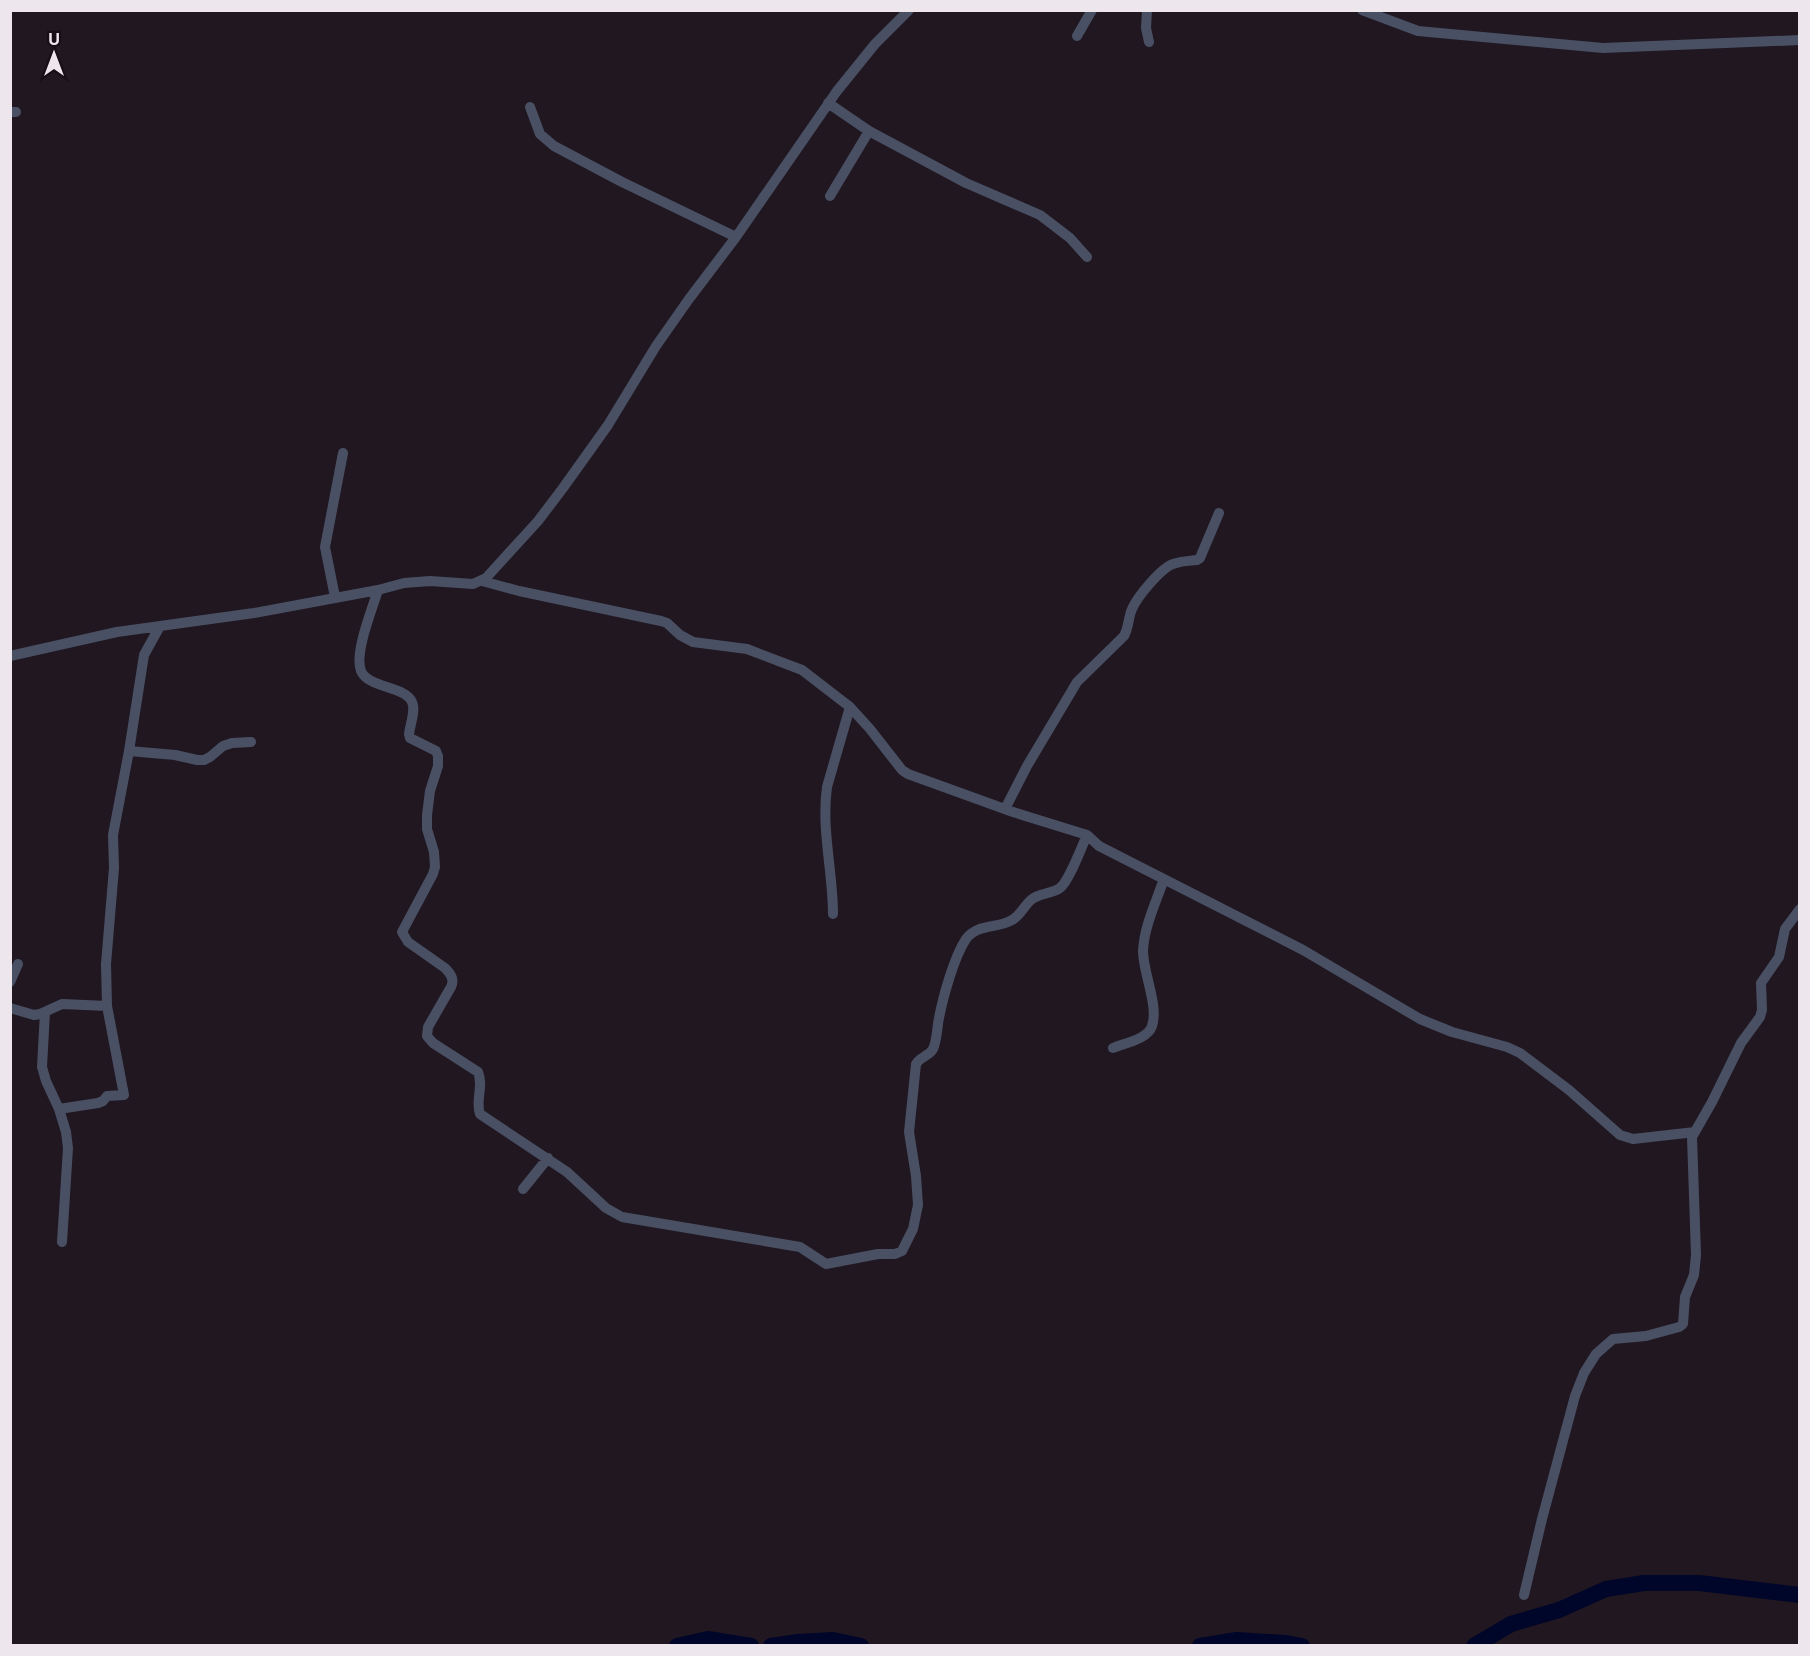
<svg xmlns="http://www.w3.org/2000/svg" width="1810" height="1656" font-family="Inter,sans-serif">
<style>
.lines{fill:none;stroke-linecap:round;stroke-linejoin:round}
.river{stroke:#00052a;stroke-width:16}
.minor{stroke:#4a5064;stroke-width:10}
</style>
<rect width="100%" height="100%" fill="#201720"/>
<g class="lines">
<path class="river" d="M677 1646 708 1639 751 1646
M771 1646 798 1642 833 1640 861 1646
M1200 1646 1237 1640 1286 1643 1302 1646
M1474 1646 1511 1624 1559 1610 1606 1589 1644 1583H1699L1800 1595"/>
<path class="minor" d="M1147 10 1146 28 1149 42
M1362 10 1418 31 1603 48 1800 40
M1077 36 1092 10
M828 103 869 131 966 183 1040 215 1070 238 1087 257
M530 107 540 134 554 146 622 182 736 237
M10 112H16
M830 196 869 131
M482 581 519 591 661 621 667 623 680 635 693 642 747 649 802 670 850 707 870 729 902 770 908 774 1013 812 1087 835 1099 846 1303 950 1420 1019 1452 1032 1507 1047 1520 1053 1569 1090 1620 1135 1633 1139 1695 1132
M378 590C372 610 354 653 361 671 368 688 405 686 412 702 416 710 410 725 409 734L410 738 436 751 438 756V766L430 791 427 815V829L434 852 435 867 433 874 402 932 408 942 445 968C450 973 455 979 451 987L428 1027 427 1036 433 1043 478 1072C484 1086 475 1101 480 1114L567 1172 606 1208 622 1217 800 1247 826 1264 878 1254H895L902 1251 913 1229 918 1205 916 1176 909 1132 916 1064C920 1057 929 1056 933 1049 937 1041 937 1027 939 1018 943 997 954 957 966 939 978 923 997 929 1012 920 1020 916 1024 906 1031 900 1038 893 1052 894 1060 888 1069 881 1082 846 1087 835
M335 597 325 547 343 453
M10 656 117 632 254 613 378 590 404 583 430 581 473 584 486 578 538 521 563 488 608 425 656 346 689 299 736 237 837 91 875 44 909 10
M129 751 175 755 197 760H204L210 757 223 746 232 743 251 742
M1005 809 1027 766 1077 682 1124 636C1129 627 1128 618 1132 609 1137 597 1161 568 1173 564 1181 561 1189 561 1197 560L1200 558 1219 513
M833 914C833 872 821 829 827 787L850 707
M10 982 18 964
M10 1008 34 1015 40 1014 62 1004 107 1006
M45 1012 42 1067 46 1081 59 1109 66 1132 68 1148 62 1242
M1113 1048C1125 1043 1148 1039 1152 1026 1159 1006 1143 973 1143 951 1144 927 1156 902 1164 879
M59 1109 98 1103 103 1101 107 1096 124 1095 107 1006 106 964 114 868 113 835 129 751 144 655 160 626
M523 1189 548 1158
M1524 1595 1542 1519 1575 1396 1584 1373 1596 1354 1613 1339 1646 1336 1679 1327 1683 1324 1685 1297 1694 1275 1696 1255 1692 1137 1712 1102 1741 1043 1760 1017 1762 1010 1761 983 1779 957 1785 929 1800 909"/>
</g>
<rect width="1810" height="1656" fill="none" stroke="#ede7ed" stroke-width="24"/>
<g transform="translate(54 54)" stroke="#170e16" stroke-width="4.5" paint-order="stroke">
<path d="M0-4.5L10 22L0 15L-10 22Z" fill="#ede7ed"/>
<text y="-9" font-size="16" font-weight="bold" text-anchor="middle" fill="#ede7ed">U</text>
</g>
</svg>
